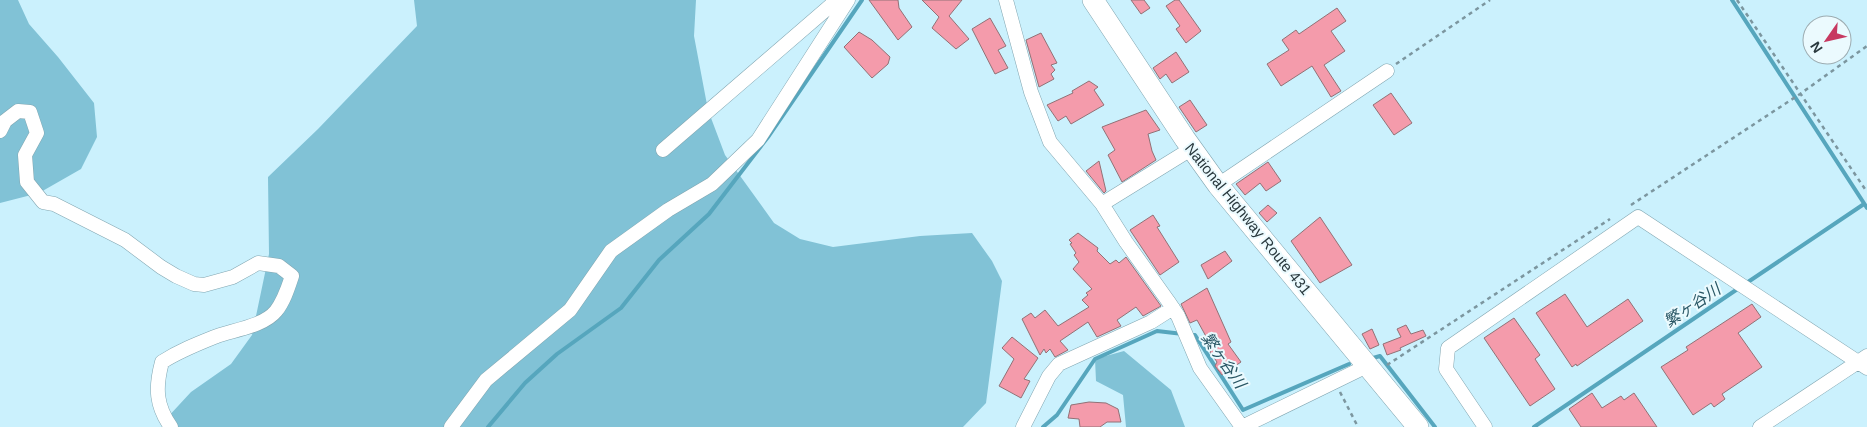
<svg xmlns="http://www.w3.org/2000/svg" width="1867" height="427" font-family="Arial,'Noto Sans JP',sans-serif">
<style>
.green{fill:#81c2d6}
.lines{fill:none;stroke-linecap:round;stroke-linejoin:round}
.stream{stroke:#56a6bd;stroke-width:4}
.building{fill:#f49bab;stroke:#927176}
.minor-casing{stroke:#82a6b1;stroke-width:15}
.highway-casing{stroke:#82a6b1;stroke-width:22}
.path{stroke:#7c969f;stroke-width:2.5;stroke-dasharray:4 4;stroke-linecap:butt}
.minor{stroke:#fff;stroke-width:14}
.highway{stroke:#fff;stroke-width:21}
.labels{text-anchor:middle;stroke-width:4;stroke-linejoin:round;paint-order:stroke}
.street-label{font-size:15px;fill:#29383d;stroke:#ebfafe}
.water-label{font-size:16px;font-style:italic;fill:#285664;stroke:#ebfafe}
</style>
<rect width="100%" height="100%" fill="#cbf1fd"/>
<path class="green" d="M0 0H18L29 24 58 57 94 103 97 137 81 169 39 193 0 203Z
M414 0H696L694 36 708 110 725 155 774 223 800 239 833 247 920 236 972 233 992 261 1002 281 986 403 963 427H165L166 419 191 392 231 364 252 335 269 254 268 177 318 129 417 26Z
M1124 351 1171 390 1185 427H1126L1123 395 1096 381 1095 359Z"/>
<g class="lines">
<path class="stream" d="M1732 0 1867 208
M1745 284 1864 204
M1190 335H1195L1243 410 1349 364
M1373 358 1380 356 1435 427
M488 427 525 383 557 354 621 308 659 260 709 214 768 137 862 0
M1043 427 1057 415 1095 359 1157 331 1183 334
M1534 427 1739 288"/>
</g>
<path class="building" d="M869 0H898L899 8 912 27 898 40Z
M922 0H962L949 16 969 39 956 49 932 28 939 17Z
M1131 0H1144L1150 8 1141 14Z
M1175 0H1179L1201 31 1186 43 1176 29 1180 26 1166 6Z
M1337 8 1346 21 1331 31 1345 51 1324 65 1341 91 1331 97 1312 66 1281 86 1267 64 1289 50 1282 40 1296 30 1299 34Z
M990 18 1006 46 998 50 1008 68 995 74 972 29Z
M859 32 872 40 890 57 888 64 872 78 844 47Z
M1041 33 1057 63 1051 65 1055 70 1051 74 1054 79 1039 87 1026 40Z
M1176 52 1189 72 1172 83 1166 74 1160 79 1153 68Z
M1089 81 1098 87 1094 90 1104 105 1071 124 1066 116 1058 121 1047 105 1073 93 1072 91Z
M1391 93 1412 123 1394 135 1373 105Z
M1190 100 1207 125 1196 132 1179 107Z
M1146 110 1160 130 1148 134 1152 151 1156 160 1122 182 1108 155 1115 150 1102 127Z
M1099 161 1106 191 1104 193 1086 171Z
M1268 162 1281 181 1266 191 1260 183 1245 195 1236 184Z
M1268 205 1277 213 1267 222 1259 213Z
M1153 215 1160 226 1157 227 1179 262 1160 275 1130 230Z
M1320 217 1352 265 1320 283 1291 241Z
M1078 233 1098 248 1097 251 1110 264 1116 260 1119 263 1126 257 1161 306 1143 316 1136 307 1117 320 1121 326 1097 337 1088 322 1060 341 1068 350 1055 357 1050 349 1046 353 1044 349 1040 355 1022 319 1031 313 1035 318 1045 310 1058 326 1089 307 1082 300 1088 295 1086 293 1092 289 1073 269 1079 262 1074 255 1076 253 1070 244 1072 243 1069 240Z
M1225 251 1232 261 1208 279 1201 265Z
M1207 288 1231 342 1228 344 1241 362 1222 375 1215 366 1217 362 1210 352 1212 350 1207 343 1209 342 1197 320 1190 323 1181 304Z
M1565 294 1587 327 1628 299 1643 321 1577 366 1576 364 1572 367 1536 313Z
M1752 304 1761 317 1738 333 1762 367 1722 394 1725 399 1714 407 1711 403 1693 415 1661 367 1688 350 1686 347Z
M1514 318 1540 355 1535 359 1555 389 1530 406 1484 338Z
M1406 325 1411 334 1423 330 1426 336 1400 348 1401 350 1387 355 1383 344 1401 337 1397 329Z
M1372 329 1379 345 1370 349 1362 334Z
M1012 337 1038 358 1024 379 1030 381 1021 398 999 386 1014 359 1002 348Z
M1592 393 1602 408 1621 396 1624 400 1634 393 1657 427H1581L1569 409Z
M1089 402 1106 403 1118 409 1121 422H1107L1100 427H1080L1079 419 1068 418 1071 405Z"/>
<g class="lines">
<defs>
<path id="minor" d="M1006 0 1031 92 1050 142 1102 204 1126 242 1168 301 1178 316 1200 368 1242 427 1369 365
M0 131 5 121 18 111 30 112 37 133 25 155 27 182 43 202 54 204 125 240 161 267 176 276 194 284 204 285 233 277 258 263 279 266 292 276C288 288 284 301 276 311 264 326 234 330 217 336 197 344 179 351 162 362 155 388 156 406 171 427
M663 150 837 0
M1218 185 1387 71
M1102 204 1191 149
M451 427 486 380 570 310 611 251 668 210 712 184 758 140 848 0
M1023 427 1049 376 1059 364 1151 322 1173 308
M1485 427 1446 369 1448 348 1638 217 1867 368
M1760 427 1867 356"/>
<path id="highway" d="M1093 0 1185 139 1218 185 1418 427"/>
</defs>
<use href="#minor" class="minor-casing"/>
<use href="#highway" class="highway-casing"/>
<path class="path" d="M1737 0 1867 192
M1396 64 1490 0
M1631 205 1800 94 1867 46
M1387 365 1610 219
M1340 392 1358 427"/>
<use href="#minor" class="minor"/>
<use href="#highway" class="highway"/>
</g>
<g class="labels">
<g class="street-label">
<text transform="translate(1248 219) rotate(51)" y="5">National Highway Route 431</text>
</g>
<g class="water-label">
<text transform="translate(1692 305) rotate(-34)" y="6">繁ヶ谷川</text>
<text transform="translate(1224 360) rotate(55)" y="6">繁ヶ谷川</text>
</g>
</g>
<g transform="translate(1827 40) rotate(236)"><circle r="24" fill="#ebfafe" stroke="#9dacb1"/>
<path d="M0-4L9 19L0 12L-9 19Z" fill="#c73961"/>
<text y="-8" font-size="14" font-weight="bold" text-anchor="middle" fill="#29383d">N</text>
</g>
</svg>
